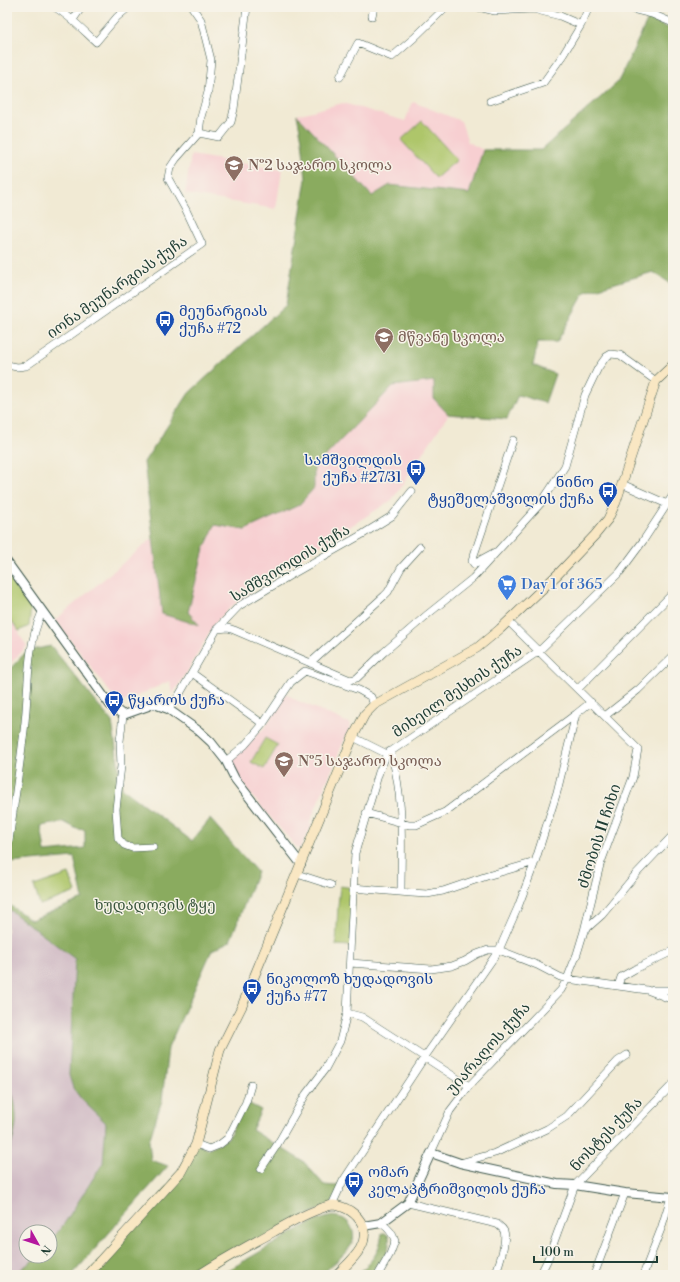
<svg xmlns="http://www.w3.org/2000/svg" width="680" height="1282" font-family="'Libre Bodoni','Noto Serif Georgian',serif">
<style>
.built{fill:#f7cfd1}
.industrial{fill:#d2bdc6}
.green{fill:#aec66b;stroke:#668250}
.forest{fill:#8aab5f;stroke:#54744a;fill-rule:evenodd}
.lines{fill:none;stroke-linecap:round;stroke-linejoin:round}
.minor-casing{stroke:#3e574c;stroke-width:8}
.tertiary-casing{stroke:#3e574c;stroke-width:10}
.secondary-casing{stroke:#3e574c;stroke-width:10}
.minor{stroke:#fff;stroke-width:7}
.tertiary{stroke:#fff;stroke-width:8}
.secondary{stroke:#f9e7c3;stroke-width:9}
.labels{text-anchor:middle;stroke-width:3;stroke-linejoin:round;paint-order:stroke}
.education-label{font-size:15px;fill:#785e54;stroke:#f7f3e8;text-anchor:start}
.street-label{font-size:15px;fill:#1f3d34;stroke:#f7f3e8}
.transit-label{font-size:15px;fill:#164399;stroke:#f7f3e8;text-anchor:start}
.shop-label{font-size:15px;fill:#366cbe;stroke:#f7f3e8;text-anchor:start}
.park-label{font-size:15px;fill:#3c583f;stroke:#f7f3e8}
</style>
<rect width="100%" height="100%" fill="#f7f3e8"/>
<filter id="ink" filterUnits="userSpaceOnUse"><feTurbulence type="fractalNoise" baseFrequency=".025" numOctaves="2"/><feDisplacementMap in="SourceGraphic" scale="8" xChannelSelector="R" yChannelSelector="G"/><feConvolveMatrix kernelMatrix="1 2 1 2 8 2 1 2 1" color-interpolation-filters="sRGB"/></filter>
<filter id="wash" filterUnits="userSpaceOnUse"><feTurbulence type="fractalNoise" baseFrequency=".012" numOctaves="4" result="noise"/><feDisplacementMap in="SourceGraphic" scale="16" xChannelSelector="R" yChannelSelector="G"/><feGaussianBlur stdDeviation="0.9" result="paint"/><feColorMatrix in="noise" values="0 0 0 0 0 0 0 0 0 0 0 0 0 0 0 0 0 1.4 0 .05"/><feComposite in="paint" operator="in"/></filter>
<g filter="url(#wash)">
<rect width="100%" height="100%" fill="#f1ead4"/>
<path class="built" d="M628 63 673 285 653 272 585 292 557 342 537 341 533 365 555 374 545 403 518 395 507 419 448 415 392 500 261 583 231 607 214 624 189 669 172 695 170 681 119 704 55 620 153 538 144 462 189 393 286 305 306 179 302 140 297 115 343 103 405 121 413 102 461 121 468 142 483 150H541L618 82Z
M191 155 282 170 276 209 185 194Z
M7 616 19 631 20 636 27 646 7 667Z
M285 693 296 700 351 724 309 824 312 825 299 850 250 794 229 762 266 726Z"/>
<path class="industrial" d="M7 908 75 959 69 1075 96 1113 106 1123 103 1163 64 1224 50 1242V1232H26V1256H39L13 1275H7V1160L13 1137 10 1087 7 1085Z"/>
<path class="green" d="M422 121 457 160 436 178 401 140Z
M7 576 31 607 29 626 19 631 7 616Z
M265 738 278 745 264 769 251 762Z
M69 874 76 892 40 905 34 886Z
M340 886 353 888 351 946 336 945 338 906Z"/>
<path class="forest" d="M648 19 673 30V285L653 272 585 292 557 342H538L533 365 555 374 545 403 518 395 507 419 448 414 434 399V381L393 386 314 468V488L299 505 245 530 215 525 204 549 188 612 199 625 162 614 144 462 189 393 286 305 306 179 302 140 297 115 372 196 390 185 469 194 483 150H541L618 82Z
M51 646 112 722 122 788 192 841 210 819 257 872 230 941 212 950 168 1048 162 1100 149 1141 151 1160 168 1166 72 1275H13L39 1256H50V1242L64 1224 103 1163 106 1123 82 1100 73 1088 69 1075 75 959 7 908V905L11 906 31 920 83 899 74 857 10 863 7 872V672L27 651ZM64 822 77 829 85 830V848L45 852 41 826Z
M7 1085C14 1091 17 1113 16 1123 15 1135 10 1148 7 1160Z
M246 1102 261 1110 252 1130 304 1162 324 1185 336 1186 343 1181 333 1202 195 1275H87L166 1189 196 1144 209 1149 228 1138Z
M332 1216C336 1217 340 1217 344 1219 352 1224 356 1235 352 1244 346 1254 330 1267 321 1275H220L299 1229 315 1221Z
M382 1233H385L389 1236C391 1251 382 1262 375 1275H357C372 1260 379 1255 382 1233Z"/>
</g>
<g filter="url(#ink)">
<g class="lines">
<defs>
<path id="minor" d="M54 7C68 14 84 31 96 42L117 17 129 7
M192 7 201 20 211 60 208 92 201 117 199 133
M478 7 495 11 533 9 560 16 581 25
M624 7 652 14 673 23
M372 16 374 7
M72 21 82 7
M340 77 358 43 392 57 414 38 446 7
M490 101 543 83 563 55 581 25 589 7
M199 133 219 137 231 122 234 109 247 7
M7 365 17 367 26 366 202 244 186 210 168 178 170 168 176 159 199 133
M622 484 667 504
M495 552 482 559 476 564H474L472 561 513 440
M217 629 228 628 234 630 350 680 357 678 384 652 428 614 473 578 541 503 551 488 565 466 585 395 598 368 606 357 611 354 620 355 656 381
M310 663 384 596 388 592 401 568 420 547
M192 673 263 724
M578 689 673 593
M168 709 178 697 217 629 239 606 289 576 363 534 392 516 412 491
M123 715 120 741 121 766 116 809 118 838 124 845 132 848 153 847
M605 716 638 690 673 656
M353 737 387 754
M390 751C405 796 401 846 401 892
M226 761 245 745 263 724 291 682 305 671 359 690 371 697 374 705
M366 813 409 825H416L445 812 576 714
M7 855C13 811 20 767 25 722 29 684 26 648 42 612
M297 874 331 885
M353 888 411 893 427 894 443 891 487 876 535 862
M584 931 602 915 636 874 673 835
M350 963 431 969 452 966 465 961 477 954 488 950H499L537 965 560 977 567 979 647 990 673 1000
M618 986 621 977 635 969 673 951
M653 990H673
M347 1013 362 1017 469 1086
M196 1144 209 1149 219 1145 228 1138 246 1102 251 1085
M431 1153 450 1111 469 1086 561 990 567 979 577 954 584 931 600 865 633 777 638 749 508 621
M460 1163 495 1153 547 1129 567 1116 618 1061 627 1055
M261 1169 277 1145 306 1094 325 1069 340 1041 347 1013 355 853 379 772 387 754 539 651 620 572 643 541 673 495
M408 1203 497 1224C499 1226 502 1227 504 1231 507 1241 499 1265 495 1275
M332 1205 343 1181 424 1058 499 950 518 907 535 862 557 792 576 714 591 702
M378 1275 390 1254 395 1241C393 1233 387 1227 381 1223
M540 1275 547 1261 575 1185 673 1084
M594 1275 625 1193
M643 1275 661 1229 671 1197"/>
<path id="tertiary" d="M7 562 110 705 123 715 154 704 168 709 199 731 211 742 226 761 235 779 301 864
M363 1226 381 1223 408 1203 431 1153 460 1163 557 1184 575 1185 625 1193 673 1197"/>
<path id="secondary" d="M87 1275 181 1172 196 1144 220 1050 242 1006 353 737 365 714 374 705 477 648 500 629 559 573 595 535 608 519 616 502 656 381 673 365
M199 1275C223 1259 248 1246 273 1232 289 1223 304 1214 322 1208 325 1207 330 1205 333 1205 346 1206 357 1214 362 1224 372 1245 349 1262 337 1275"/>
</defs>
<use href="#minor" class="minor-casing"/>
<use href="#tertiary" class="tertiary-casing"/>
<use href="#secondary" class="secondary-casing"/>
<use href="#minor" class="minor"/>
<use href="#tertiary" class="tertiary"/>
<use href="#secondary" class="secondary"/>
</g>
</g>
<defs>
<symbol id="school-pin" viewBox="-11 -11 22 30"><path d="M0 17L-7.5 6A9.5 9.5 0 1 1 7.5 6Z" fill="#8d6e63" stroke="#f7f3e8"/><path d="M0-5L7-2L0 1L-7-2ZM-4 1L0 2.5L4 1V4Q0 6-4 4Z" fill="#fff"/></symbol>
<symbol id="bus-pin" viewBox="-11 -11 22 30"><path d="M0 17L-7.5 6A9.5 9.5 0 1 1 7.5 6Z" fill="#1a4fb4" stroke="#f7f3e8"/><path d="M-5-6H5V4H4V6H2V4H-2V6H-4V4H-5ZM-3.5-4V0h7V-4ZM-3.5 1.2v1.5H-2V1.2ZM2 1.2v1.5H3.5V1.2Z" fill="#fff"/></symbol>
<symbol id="supermarket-pin" viewBox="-11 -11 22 30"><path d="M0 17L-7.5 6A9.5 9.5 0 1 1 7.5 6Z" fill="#3f7fe0" stroke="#f7f3e8"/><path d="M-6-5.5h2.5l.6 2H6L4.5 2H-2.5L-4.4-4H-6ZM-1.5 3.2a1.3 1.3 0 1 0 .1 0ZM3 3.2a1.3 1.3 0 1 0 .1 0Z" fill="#fff"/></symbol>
</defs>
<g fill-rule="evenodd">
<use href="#school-pin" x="223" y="154" width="22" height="30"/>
<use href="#bus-pin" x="154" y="309" width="22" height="30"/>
<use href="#school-pin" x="373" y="326" width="22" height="30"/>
<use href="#bus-pin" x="405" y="458" width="22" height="30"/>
<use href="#bus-pin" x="597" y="480" width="22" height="30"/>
<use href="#supermarket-pin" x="496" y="573" width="22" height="30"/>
<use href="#bus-pin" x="103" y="689" width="22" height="30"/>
<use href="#school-pin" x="273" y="750" width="22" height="30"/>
<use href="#bus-pin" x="241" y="977" width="22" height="30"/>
<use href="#bus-pin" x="343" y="1170" width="22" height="30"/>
</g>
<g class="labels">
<g class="education-label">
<text x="248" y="170">№2 საჯარო სკოლა</text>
<text x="398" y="342">მწვანე სკოლა</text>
<text x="298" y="766">№5 საჯარო სკოლა</text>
</g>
<g class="street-label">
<text transform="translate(117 287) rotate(-35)" y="5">იონა მეუნარგიას ქუჩა</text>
<text transform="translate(290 563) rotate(-31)" y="5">სამშვილდის ქუჩა</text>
<text transform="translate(457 691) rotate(-34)" y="5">მიხეილ მესხის ქუჩა</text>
<text transform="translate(599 836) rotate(-72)" y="5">ძმობის II ჩიხი</text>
<text transform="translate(488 1048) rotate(-48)" y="5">უიარაღოს ქუჩა</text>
<text transform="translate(606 1134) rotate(-46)" y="5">ნოსტეს ქუჩა</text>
</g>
<g class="transit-label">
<text x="179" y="316">მეუნარგიას<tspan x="179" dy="17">ქუჩა #72</tspan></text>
<text x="402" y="465" text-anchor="end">სამშვილდის<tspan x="402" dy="17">ქუჩა #27/31</tspan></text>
<text x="594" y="487" text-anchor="end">ნინო<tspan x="594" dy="17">ტყეშელაშვილის ქუჩა</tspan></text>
<text x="128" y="705">წყაროს ქუჩა</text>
<text x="266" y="984">ნიკოლოზ ხუდადოვის<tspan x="266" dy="17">ქუჩა #77</tspan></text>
<text x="368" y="1177">ომარ<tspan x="368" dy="17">კელაპტრიშვილის ქუჩა</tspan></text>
</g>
<g class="shop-label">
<text x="521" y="589">Day 1 of 365</text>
</g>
<g class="park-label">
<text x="155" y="910">ხუდადოვის ტყე</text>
</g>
</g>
<rect width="680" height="1282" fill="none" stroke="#f7f3e8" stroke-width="24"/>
<g transform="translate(38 1244) rotate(129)"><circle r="19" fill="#f7f3e8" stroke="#a1aaa0"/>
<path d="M0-3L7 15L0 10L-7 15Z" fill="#b5179e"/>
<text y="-6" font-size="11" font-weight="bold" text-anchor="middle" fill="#1f3d34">N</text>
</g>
<path d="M534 1256v6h123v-6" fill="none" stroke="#1f3d34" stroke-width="2"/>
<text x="540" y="1256" font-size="12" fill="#1f3d34" stroke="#f7f3e8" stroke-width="3" paint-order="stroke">100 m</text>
</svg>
